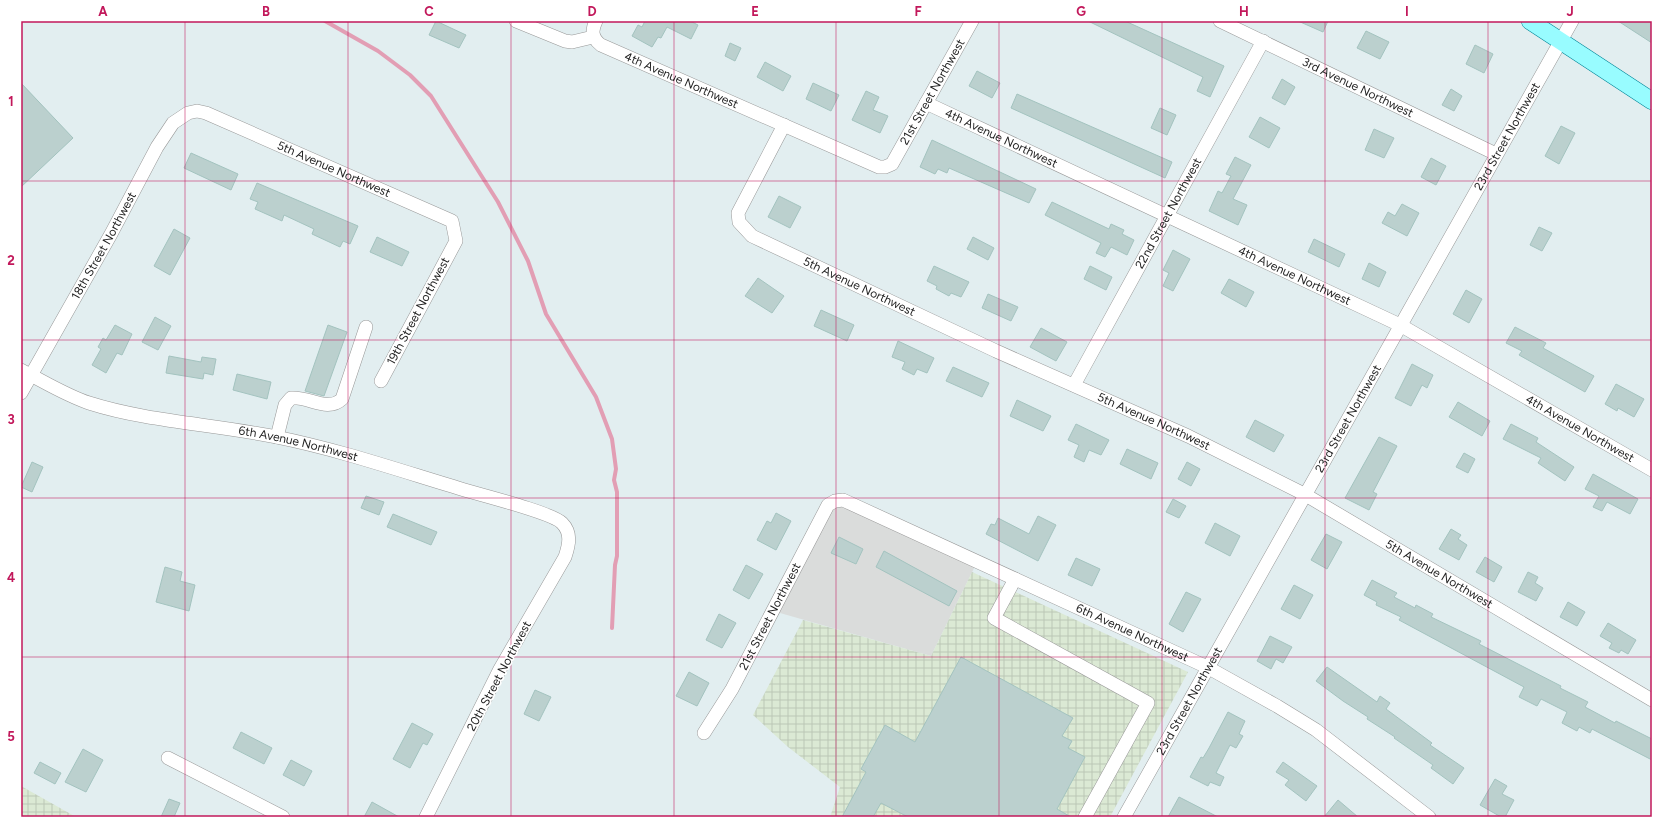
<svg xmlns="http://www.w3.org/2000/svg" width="1673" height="838" font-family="Figtree,sans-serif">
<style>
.residential{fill:#dadcdb}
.industrial{fill:url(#industrial-grid)}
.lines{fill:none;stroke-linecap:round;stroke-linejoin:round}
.stream{stroke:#e29eb4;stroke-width:4}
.building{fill:#bbd0ce;stroke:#a3c3bf}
.minor-casing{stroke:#989898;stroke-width:14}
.major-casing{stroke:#008497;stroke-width:18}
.minor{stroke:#fff;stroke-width:13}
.major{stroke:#98fcff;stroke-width:17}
.grid{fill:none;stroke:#c2185b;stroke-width:1;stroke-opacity:0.55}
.labels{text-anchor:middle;stroke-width:3.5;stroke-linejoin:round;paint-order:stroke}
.street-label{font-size:12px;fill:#1e1e1e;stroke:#fff}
.neatline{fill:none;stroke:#c2185b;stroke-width:1.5}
.grid-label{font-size:13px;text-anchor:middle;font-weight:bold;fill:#c2185b}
</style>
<defs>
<pattern id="industrial-grid" width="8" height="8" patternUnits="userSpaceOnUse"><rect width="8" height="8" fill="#dbe9d4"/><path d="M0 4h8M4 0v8" fill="none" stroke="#bcc7b6"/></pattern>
</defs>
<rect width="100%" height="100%" fill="#e2eef0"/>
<path class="residential" d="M835 501 977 562 931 656 773 611Z"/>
<path class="industrial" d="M972 572 1188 672 1110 817H830L840 787 788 747 753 715 803 620 931 656Z
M21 786 76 817H21Z"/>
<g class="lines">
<path class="stream" d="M325 21 378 51 410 75 431 96 498 202 528 261 546 314 596 397 612 439 616 469 614 480 617 492V556L615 565 612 628"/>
</g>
<path class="building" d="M436 21 466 35 459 48 429 35Z
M645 21H690L698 25 691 39 667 27 661 38 658 37 652 47 632 36 638 25 642 27Z
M1088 21H1125L1224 66 1210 97 1197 91 1203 77Z
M1298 21H1328L1323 32Z
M1618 21H1652V43Z
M1366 31 1389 42 1380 59 1357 48Z
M730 43 741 48 735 61 725 56Z
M1475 45 1493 54 1484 73 1466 64Z
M765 62 791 76 783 91 757 77Z
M977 71 1000 83 992 98 969 86Z
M1282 79 1295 87 1285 105 1272 98Z
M21 83 73 138 21 187Z
M813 83 839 95 831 111 806 99Z
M1451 89 1462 96 1454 111 1442 105Z
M866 91 879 97 873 110 888 116 880 133 852 120Z
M1017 94 1172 162 1165 178 1011 108Z
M1160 108 1176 115 1167 135 1151 128Z
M1260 117 1280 128 1269 148 1249 137Z
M1561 126 1575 133 1559 164 1545 156Z
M1374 129 1394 138 1384 158 1365 150Z
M932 140 1036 189 1029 203 949 168 947 173 938 169 935 174 920 167Z
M191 153 238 174 231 190 184 168Z
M1235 157 1251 165 1233 199 1247 205 1238 225 1209 211 1218 191 1222 193 1231 176 1226 174Z
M1431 158 1446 166 1436 185 1421 177Z
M257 183 358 226 350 244 343 241 340 247 312 234 314 229 284 215 282 221 255 209 258 202 250 199Z
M779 196 801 207 790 228 768 217Z
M1052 202 1109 229 1111 224 1124 230 1122 234 1134 240 1127 255 1111 247 1105 257 1096 253 1101 243 1045 215Z
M1402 204 1419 213 1407 236 1382 223 1388 212 1395 216Z
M1539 227 1552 233 1542 251 1530 245Z
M174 229 190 238 170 275 154 266Z
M377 237 409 252 402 266 370 252Z
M973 237 994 248 988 260 967 249Z
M1314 239 1345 254 1339 267 1308 252Z
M1173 250 1190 259 1173 291 1163 286 1169 273 1163 270Z
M1369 263 1386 272 1379 287 1362 279Z
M934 266 969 282 961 297 951 293 949 296 936 289 937 286 927 281Z
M1090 266 1112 277 1106 290 1084 279Z
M758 278 784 296 772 313 745 296Z
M1229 279 1254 292 1246 307 1221 293Z
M1466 290 1482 299 1469 323 1453 314Z
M988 294 1018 307 1011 321 982 308Z
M821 310 854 325 847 341 814 326Z
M155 317 171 326 158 350 142 342Z
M115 325 132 334 122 355 117 353 106 373 92 365 101 349 98 347 103 338 106 340Z
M328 325 347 332 324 396 305 391Z
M1515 327 1546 343 1543 348 1594 376 1585 392 1519 355 1522 351 1506 343Z
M1041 328 1067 342 1056 361 1030 347Z
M898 341 934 358 927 373 917 369 914 375 902 369 905 362 892 357Z
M169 356 201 362 202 357 216 359 213 375 204 373 203 379 166 373Z
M1412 364 1433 375 1427 388 1422 385 1411 406 1395 398Z
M953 367 989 383 982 397 946 381Z
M237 374 271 382 267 399 233 390Z
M1616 384 1644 399 1634 417 1618 408 1617 411 1605 404Z
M1017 400 1051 416 1043 431 1010 416Z
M1458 402 1490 421 1482 436 1449 417Z
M1255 420 1284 435 1274 452 1246 437Z
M1076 424 1109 440 1101 455 1089 450 1084 462 1074 457 1079 445 1068 440Z
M1511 424 1538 438 1536 442 1574 467 1565 481 1538 463 1541 458 1503 439Z
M1379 437 1397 446 1373 492 1377 494 1369 510 1345 498Z
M1127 449 1158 463 1151 479 1120 464Z
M1464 453 1475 459 1468 473 1456 467Z
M32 462 43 467 32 492 21 487Z
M1187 462 1200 469 1191 486 1178 479Z
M1593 474 1638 499 1630 514 1607 502 1602 511 1593 507 1599 496 1585 489Z
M366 496 384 502 379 515 361 508Z
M1173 499 1186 506 1179 518 1166 512Z
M776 513 791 521 776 550 757 540 767 521 771 523Z
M393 514 437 532 431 545 387 527Z
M1038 516 1056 525 1038 561 986 534 991 524 995 525 998 518 1029 534Z
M1215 523 1240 536 1230 556 1205 543Z
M1451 529 1461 535 1458 539 1467 545 1459 560 1439 549Z
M1326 534 1342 542 1327 569 1311 560Z
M839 537 863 549 856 564 831 553Z
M884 551 957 591 949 606 876 567Z
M1485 557 1502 567 1494 582 1476 572Z
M1076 558 1100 569 1092 586 1068 575Z
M746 565 763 574 749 599 733 590Z
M165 567 182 572 180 581 195 585 189 611 156 602Z
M1528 572 1538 577 1535 583 1543 588 1536 601 1518 592Z
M1372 580 1397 593 1394 597 1415 608 1416 605 1433 614 1431 617 1481 641 1479 644 1561 686 1560 688 1588 702 1585 707 1615 723 1616 721 1652 739V760L1592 729 1590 733 1579 727 1577 731 1562 723 1567 712 1541 699 1537 706 1519 697 1524 687 1399 620 1401 617 1376 605 1377 602 1364 595Z
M1294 585 1313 595 1300 619 1281 609Z
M1186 592 1201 599 1183 632 1169 624Z
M1568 602 1585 612 1577 626 1560 617Z
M719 614 736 623 722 648 706 640Z
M1608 623 1636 640 1628 654 1621 650 1619 653 1609 648 1612 643 1600 636Z
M1270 636 1292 647 1283 663 1276 659 1271 669 1257 661Z
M961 657 1073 718 1062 736 1072 741 1068 748 1085 757 1057 809 1071 817H908L881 803 873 817H842L866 772 861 769 885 725 915 742Z
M1327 667 1377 702 1380 696 1390 703 1386 709 1432 743 1430 745 1464 768 1453 784 1431 768 1433 765 1394 738 1395 737 1367 719 1368 717 1343 701 1316 681Z
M689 672 709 683 697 706 676 696Z
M535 690 551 697 539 721 524 714Z
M1228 712 1245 721 1239 734 1243 736 1236 748 1230 745 1216 773 1224 777 1220 786 1210 782 1208 786 1190 777 1201 757 1203 758 1209 748Z
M412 723 433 734 427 745 423 743 410 768 393 759Z
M241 732 272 748 264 764 233 748Z
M83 749 103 760 86 792 65 782Z
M291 760 312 771 304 786 283 775Z
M40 762 61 773 55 784 34 773Z
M1283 762 1317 786 1306 801 1285 785 1289 780 1276 772Z
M1495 779 1507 786 1502 794 1514 800 1505 817H1501L1480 805Z
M1179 797 1218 817H1168Z
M169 799 180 803 174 817H161Z
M1338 800 1358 817H1324Z
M372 802 399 817H364Z"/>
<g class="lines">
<defs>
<g id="minor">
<path d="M516 21 565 41 572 42 593 37"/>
<path id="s1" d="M596 21C591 31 592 38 601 45L879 167H885L892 164 972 21"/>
<path id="s2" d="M1220 21 1496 154"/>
<path id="s3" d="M926 103 1400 325 1652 470"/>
<path id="s4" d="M784 125 738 213 739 222 752 236 996 351 1188 436 1304 494 1652 700"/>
<path id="s5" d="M21 370C43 381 65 395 89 403 149 422 214 424 276 437 341 450 404 472 468 491 485 496 552 513 562 523 572 533 569 545 565 557L500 669 426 817"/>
<path id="s6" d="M1074 385 1263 41"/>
<path id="s7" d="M21 393 111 234 157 147 173 123 188 113 197 111 206 113 452 221 456 241 381 381"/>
<path d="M277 437 285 405 291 398C309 396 327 413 342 399L366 327"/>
<path d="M1015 579 994 618 1148 703 1085 817"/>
<path id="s8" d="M704 733 732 689 828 505 835 501 843 500 1207 667 1277 706 1316 730 1429 817"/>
<path d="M168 758 283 817"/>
<path id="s9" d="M1124 817 1572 21"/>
</g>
<path id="major" d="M1530 21 1652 101"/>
</defs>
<use href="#minor" class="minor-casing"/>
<use href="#major" class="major-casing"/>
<use href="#minor" class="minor"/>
<use href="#major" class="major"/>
</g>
<path class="grid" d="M185 21V817M348 21V817M511 21V817M674 21V817M836 21V817M999 21V817M1162 21V817M1325 21V817M1488 21V817M21 181H1652M21 340H1652M21 498H1652M21 657H1652"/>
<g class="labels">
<g class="street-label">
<text dy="4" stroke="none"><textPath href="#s1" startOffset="115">4th Avenue Northwest</textPath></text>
<text dy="4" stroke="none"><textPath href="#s2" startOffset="153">3rd Avenue Northwest</textPath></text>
<text dy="4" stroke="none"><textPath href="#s1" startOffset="427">21st Street Northwest</textPath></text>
<text dy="4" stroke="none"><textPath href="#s9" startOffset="781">23rd Street Northwest</textPath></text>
<text dy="4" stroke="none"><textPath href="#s3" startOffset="83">4th Avenue Northwest</textPath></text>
<text dy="4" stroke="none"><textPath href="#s7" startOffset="486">5th Avenue Northwest</textPath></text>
<text dy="4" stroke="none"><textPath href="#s6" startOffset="196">22nd Street Northwest</textPath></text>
<text dy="4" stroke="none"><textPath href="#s7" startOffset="169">18th Street Northwest</textPath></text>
<text dy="4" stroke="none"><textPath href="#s3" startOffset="407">4th Avenue Northwest</textPath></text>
<text dy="4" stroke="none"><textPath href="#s4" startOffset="246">5th Avenue Northwest</textPath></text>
<text transform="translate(418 311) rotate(-62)" y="4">19th Street Northwest</text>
<text dy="4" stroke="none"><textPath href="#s9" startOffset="457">23rd Street Northwest</textPath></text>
<text dy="4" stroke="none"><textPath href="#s4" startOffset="570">5th Avenue Northwest</textPath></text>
<text dy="4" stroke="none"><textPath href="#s3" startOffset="731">4th Avenue Northwest</textPath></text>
<text dy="4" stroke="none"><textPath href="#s5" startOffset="289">6th Avenue Northwest</textPath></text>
<text dy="4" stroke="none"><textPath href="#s4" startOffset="894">5th Avenue Northwest</textPath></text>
<text dy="4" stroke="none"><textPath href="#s8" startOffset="134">21st Street Northwest</textPath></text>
<text dy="4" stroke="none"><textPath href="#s8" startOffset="594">6th Avenue Northwest</textPath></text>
<text transform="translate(499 676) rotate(-62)" y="4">20th Street Northwest</text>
<text dy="4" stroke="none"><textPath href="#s9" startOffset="133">23rd Street Northwest</textPath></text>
</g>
</g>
<rect width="1673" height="838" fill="none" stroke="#ffffff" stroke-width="44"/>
<rect x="22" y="22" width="1629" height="794" class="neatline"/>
<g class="grid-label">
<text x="103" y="16">A</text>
<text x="266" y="16">B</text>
<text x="429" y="16">C</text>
<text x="592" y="16">D</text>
<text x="755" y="16">E</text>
<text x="918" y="16">F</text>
<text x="1081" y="16">G</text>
<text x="1244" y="16">H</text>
<text x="1407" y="16">I</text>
<text x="1570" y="16">J</text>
<text x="11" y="106">1</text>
<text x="11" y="265">2</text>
<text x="11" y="424">3</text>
<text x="11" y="582">4</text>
<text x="11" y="741">5</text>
</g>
</svg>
